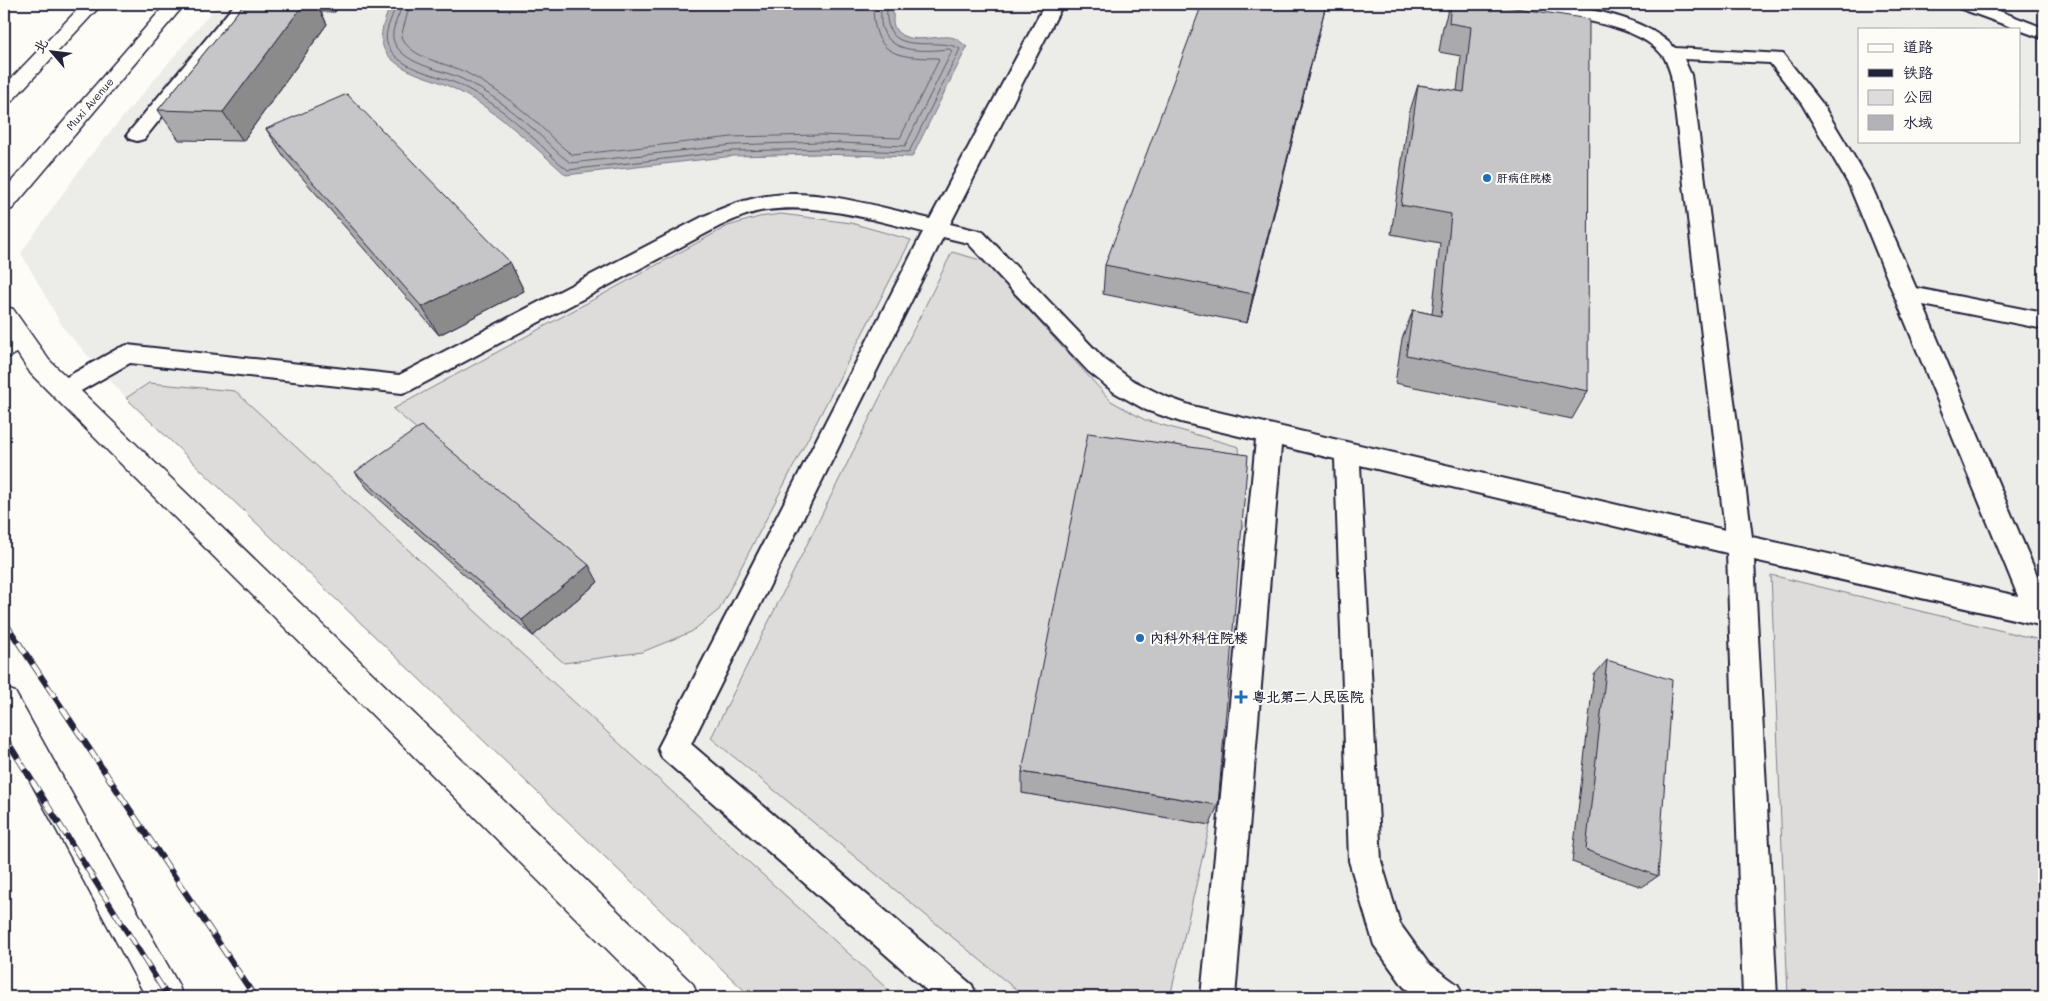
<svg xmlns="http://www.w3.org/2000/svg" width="2048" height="1001" font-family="Mali,'LXGW WenKai TC',sans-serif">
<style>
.built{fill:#ecece9;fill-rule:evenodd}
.green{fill:#dddcdb;stroke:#807f8b}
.water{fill:#b2b2b7;stroke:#787885}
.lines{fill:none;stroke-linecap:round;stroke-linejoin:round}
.shore{stroke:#5c5c6d;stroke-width:1}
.lane-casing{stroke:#22223b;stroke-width:4}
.street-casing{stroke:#22223b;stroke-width:3}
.secondary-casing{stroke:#22223b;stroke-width:3}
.highway-casing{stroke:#22223b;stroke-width:3}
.lane{fill:#fdfcf7;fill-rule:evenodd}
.street{fill:#fdfcf7;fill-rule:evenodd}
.secondary{fill:#fdfcf7;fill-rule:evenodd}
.highway{fill:#fdfcf7;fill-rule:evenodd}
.rail-casing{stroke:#22223b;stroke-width:6}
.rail{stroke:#fdfcf7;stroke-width:4.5;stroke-dasharray:13;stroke-linecap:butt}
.wall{fill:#aaaaac;stroke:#22223b}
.shaded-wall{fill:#8b8b8c;stroke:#22223b}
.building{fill:#c6c6c8;stroke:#22223b}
.poi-dot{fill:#1f6fb2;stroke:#fdfcf7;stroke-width:2}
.labels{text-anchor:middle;stroke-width:4;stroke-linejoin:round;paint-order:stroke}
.far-street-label{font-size:11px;fill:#22223b;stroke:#fdfcf7}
.far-poi-label{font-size:11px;font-weight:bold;fill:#22223b;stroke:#fdfcf7;text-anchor:start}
.poi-label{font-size:14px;font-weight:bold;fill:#22223b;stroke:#fdfcf7;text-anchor:start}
</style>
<rect width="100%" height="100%" fill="#fdfcf7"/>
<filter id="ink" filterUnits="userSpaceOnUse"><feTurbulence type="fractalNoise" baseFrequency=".02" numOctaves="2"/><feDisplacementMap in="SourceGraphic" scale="10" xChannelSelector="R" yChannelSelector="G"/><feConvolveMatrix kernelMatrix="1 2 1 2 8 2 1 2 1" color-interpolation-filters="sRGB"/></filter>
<g filter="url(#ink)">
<path class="built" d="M218 4H2044V997H751L126 398 64 329 21 253 86 161ZM1859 29H2019V141H1859Z"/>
<path class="green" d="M781 214 851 223 911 240 719 610 691 632 642 652 564 663 533 636 598 582 393 409 728 226 759 217Z
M952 252 984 261 1111 401 1145 420 1239 447 1241 483 1022 793 1210 825 1170 997H1025L711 738Z
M149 383 235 391 896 997H751L126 398Z
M1771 575 2044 641V997H1788Z"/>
<path class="water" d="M392 4H891C896 12 890 22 896 30 909 47 940 33 954 38 958 39 963 44 967 47L912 157 820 154 734 156 566 175C526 139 487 101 437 81 420 75 395 68 385 51 377 36 385 17 392 4Z"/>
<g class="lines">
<path class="shore" d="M396 4C393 18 381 34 389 48 402 71 438 74 460 85 485 97 511 116 531 136 544 147 554 160 568 170L733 151 820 149 909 152 960 49C939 36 896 56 888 24 886 17 887 10 887 4
M402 4C400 17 388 31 395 44 407 66 442 69 462 79 487 91 511 109 531 127 545 139 556 153 571 163L733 145 820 142 905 146 952 51 949 49C927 51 891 55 882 28 880 21 881 12 881 4
M410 4 401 37C413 60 445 62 467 73 491 86 515 103 536 122 548 133 559 146 573 155L732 137 820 135 900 138 939 60 937 58C893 58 873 53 873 4"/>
<defs>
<path id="lane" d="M235 4H253L144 139 137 141 130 139 127 135 130 131Z
M1045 4H1063L950 224 983 232 1104 359 1132 380 1164 396 1192 406 1725 530 1671 75C1669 69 1667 62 1664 57 1637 20 1557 18 1516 8L1513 4C1564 4 1637 10 1675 48L1783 54 1821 102 1871 185 1916 288 2044 313V329L1923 305 2044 592V626L1754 560 1777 997H1743L1727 553 1360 465 1381 861 1400 924 1428 963 1458 985 1463 997H1418L1404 987 1374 945 1349 861 1335 459 1281 446 1235 997H1201L1256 440 1181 422 1146 410 1114 392 1088 371 968 243 943 237 691 744 972 985 977 997H934L662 758 658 748 923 232C873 220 820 203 767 210 750 212 735 219 720 226L411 390 402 393 130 363 72 396 63 399 54 396 51 390 54 384 119 348 127 345 399 375 704 216C725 207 745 199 767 196 821 188 878 207 930 219ZM1684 59 1770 63 1802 104 1849 185 2018 596 1752 537 1691 75Z
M1956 4H1981L2044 28V39L1959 8Z"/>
<path id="street" d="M18 328 27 331 30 337C24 348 15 356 4 359V336L9 331Z
M4 688 15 692 178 984 183 997H146L4 732Z"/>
<path id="secondary" d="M4 306 13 309 49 360 693 984 698 997H655L31 374 4 333Z"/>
<path id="highway" d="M83 4H102L11 102 4 104V86Z
M166 4H185L12 209 4 211V190Z"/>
</defs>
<use href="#lane" class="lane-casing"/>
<use href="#street" class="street-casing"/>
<use href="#secondary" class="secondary-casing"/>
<use href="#highway" class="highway-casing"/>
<use href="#lane" class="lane"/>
<use href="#street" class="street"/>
<use href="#secondary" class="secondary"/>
<use href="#highway" class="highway"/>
<defs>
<path id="rail" d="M4 621 255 997
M4 736 168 997"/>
</defs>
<use href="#rail" class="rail-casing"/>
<use href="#rail" class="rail"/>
</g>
<path class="wall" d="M244 4H341L335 12H321L327 24 243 141 179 140 158 110Z
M1450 4H1489L1588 391 1572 419 1395 383 1402 339 1413 310 1432 314 1440 243 1391 234 1409 114 1418 85 1457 91 1461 56 1439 52 1443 27Z
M1320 29 1247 323 1103 294 1105 265Z
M266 129 510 262 524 291 439 335 285 158Z
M355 472 598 582 533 636 368 489Z
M1607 660 1658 876 1642 887 1572 862 1594 675Z
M1022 772 1218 805 1210 825 1022 793Z"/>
<path class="shaded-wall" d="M304 4H316L327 24 243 141 223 112Z
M330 4H341L335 12Z
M1326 4 1320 29 1247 323 1253 294Z
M510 262 524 291 439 335 422 307Z
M589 565 598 582 533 636 522 620Z"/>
<path class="building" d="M244 4H304L223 112 158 110Z
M1202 4H1326L1253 294 1105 265Z
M1451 4H1489L1589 19 1588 391 1406 355 1413 310 1441 316 1451 214 1401 205 1418 85 1464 92 1471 27 1449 23Z
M347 94 510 262 422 307 266 129Z
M421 426 589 565 522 620 355 472Z
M1088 433 1248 455 1218 805 1022 772Z
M1607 660 1672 680 1658 876 1586 850Z"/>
</g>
<g class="poi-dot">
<circle cx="1487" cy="178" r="5"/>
<circle cx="1140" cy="638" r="5"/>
<path d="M1238.5 689.5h5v5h5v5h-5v5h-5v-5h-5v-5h5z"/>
</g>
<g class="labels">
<g class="far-street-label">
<text transform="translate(90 104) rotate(-49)" y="4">Muxi Avenue</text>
</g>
<g class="far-poi-label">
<text x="1497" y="182">肝病住院楼</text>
</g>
<g class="poi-label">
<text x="1150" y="643">内科外科住院楼</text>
<text x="1252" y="702">粤北第二人民医院</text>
</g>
</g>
<rect width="2048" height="1001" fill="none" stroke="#fdfcf7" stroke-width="20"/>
<rect x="10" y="10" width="2028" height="981" fill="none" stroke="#22223b" stroke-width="2" filter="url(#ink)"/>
<rect x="1858" y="28" width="162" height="115" fill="#fdfcf7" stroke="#a5a5ac"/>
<rect x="1868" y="44" width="25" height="8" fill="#fdfcf7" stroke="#a5a5ac"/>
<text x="1903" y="52" font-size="15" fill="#22223b">道路</text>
<rect x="1868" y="69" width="25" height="8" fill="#22223b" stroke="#a5a5ac"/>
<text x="1903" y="78" font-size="15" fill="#22223b">铁路</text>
<rect x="1868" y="90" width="25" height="15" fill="#dddcdb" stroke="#a5a5ac"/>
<text x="1903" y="102" font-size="15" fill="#22223b">公园</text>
<rect x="1868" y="115" width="25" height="15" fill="#b2b2b7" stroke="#a5a5ac"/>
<text x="1903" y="128" font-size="15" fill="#22223b">水域</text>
<g transform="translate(52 52) rotate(298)" stroke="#fdfcf7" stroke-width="4" paint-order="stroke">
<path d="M0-4L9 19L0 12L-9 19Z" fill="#22223b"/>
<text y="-8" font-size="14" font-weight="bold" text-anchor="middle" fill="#22223b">北</text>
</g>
</svg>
